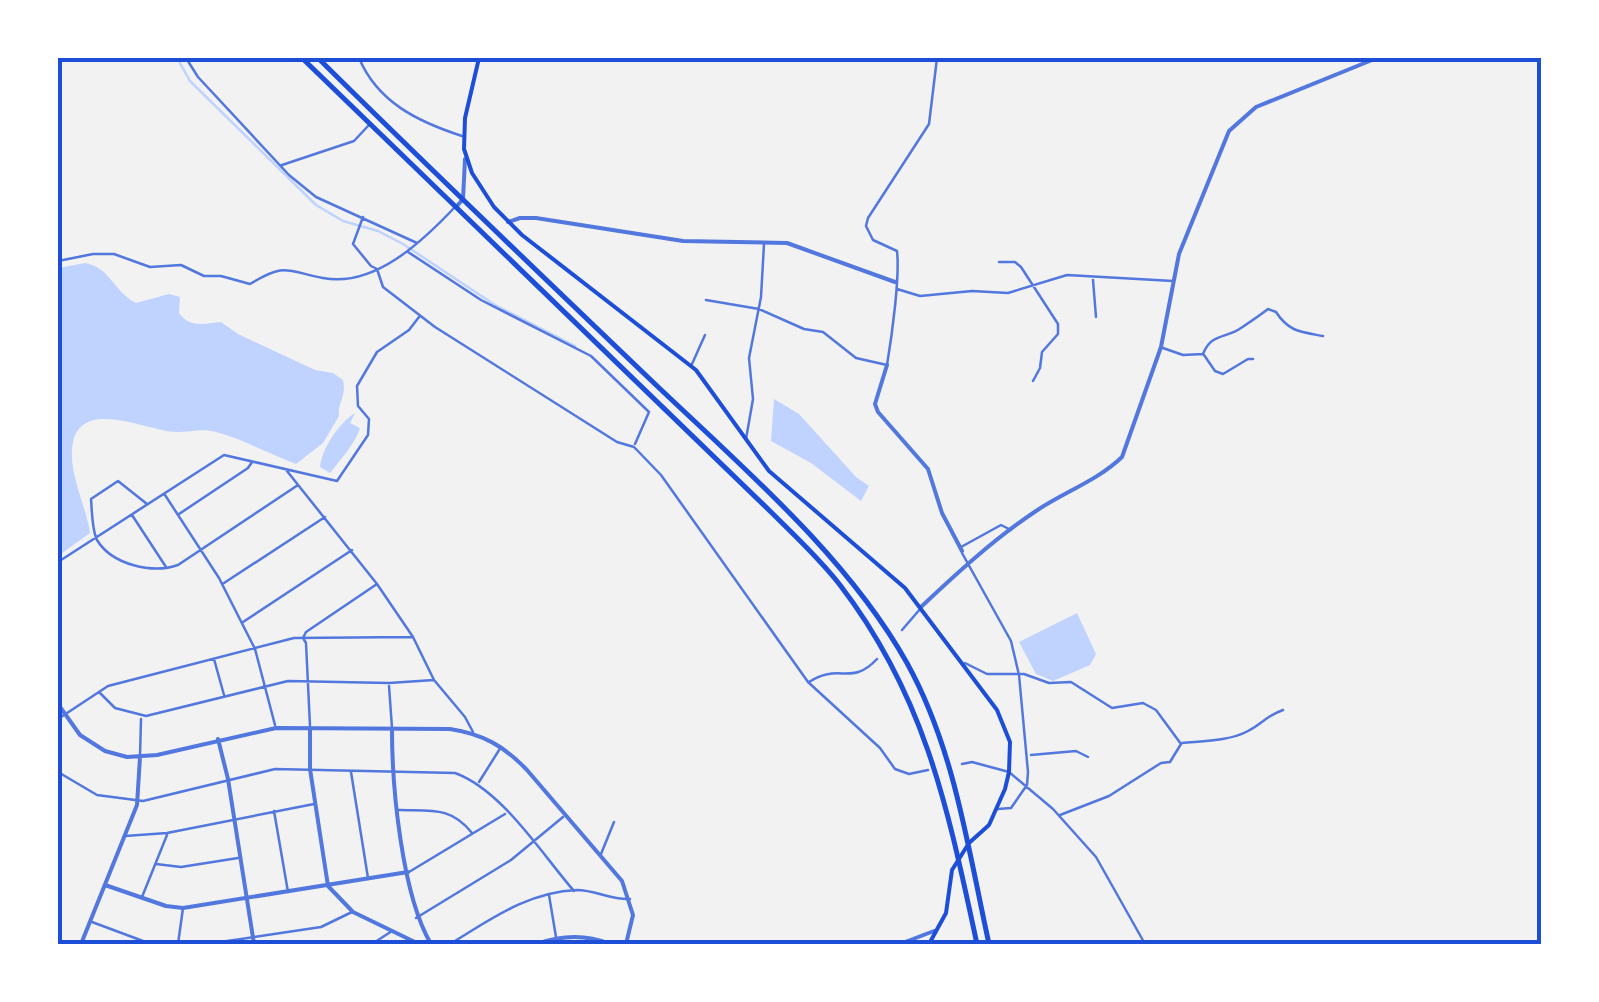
<svg xmlns="http://www.w3.org/2000/svg" width="1599" height="1002" font-family="Barlow,sans-serif">
<style>
.water{fill:#bfd3fe}
.lines{fill:none;stroke-linecap:round;stroke-linejoin:round}
.stream{stroke:#bfd3fe;stroke-width:2.5}
.minor{stroke:#5277de;stroke-width:2.5}
.tertiary{stroke:#5277de;stroke-width:4}
.secondary{stroke:#1d4ed8;stroke-width:4}
.trunk{stroke:#1d4ed8;stroke-width:5}
.neatline{fill:none;stroke:#1d4ed8;stroke-width:4}
</style>
<rect width="100%" height="100%" fill="#f2f2f2"/>
<path class="water" d="M85 263C110 267 114 292 136 303L169 294 180 297 179 313C191 329 204 323 221 322L238 334 315 370 333 373 343 380C347 395 337 404 339 416L323 443 296 464C269 454 243 439 216 432 202 428 191 432 177 432 149 432 83 397 73 442 67 471 86 505 90 533L58 556V268Z
M774 399 799 414 856 477 869 486 861 501 811 463 771 441Z
M355 413 350 423 360 428C355 444 341 459 330 473L320 467C322 448 339 423 355 413Z
M1077 613 1096 654 1090 665 1053 681 1036 674 1019 642Z"/>
<g class="lines">
<path class="stream" d="M177 58 190 81 316 205 343 221 378 231 403 244 495 305 575 346"/>
<path class="minor" d="M186 58 198 77 289 175 316 197 417 243
M359 58C378 103 419 122 462 136
M282 165 354 141 368 126
M363 217 353 244 371 266 377 269 383 287 435 327 617 442 634 447 661 475 808 682 880 748 895 769 909 774 928 770
M408 252 481 300 591 356 649 412 635 444
M58 261 93 254H114L150 267 181 265 204 276H221L250 284C286 262 286 271 323 278 374 288 423 241 455 207
M999 262H1015L1021 267 1058 324V334L1042 352 1040 368 1033 381
M1093 280 1096 317
M897 289 920 296 972 291 1008 293 1067 275 1173 281
M706 300 759 309 804 329 823 332 856 358 887 365C892 335 900 277 897 251L873 240 866 226 868 218 929 124 937 58
M1163 348 1183 355 1203 354C1211 333 1225 339 1241 328 1250 322 1259 316 1268 309L1276 312C1289 332 1301 332 1323 336
M1204 355 1215 371 1223 374 1248 359H1253
M692 364 705 335
M746 439 753 399 749 358 761 297 764 244
M287 471 377 584 413 637 434 680 465 717 473 732
M165 495 219 578 255 649 275 725
M147 504 118 481 91 499C92 511 92 530 97 540 112 565 153 574 178 565L298 485
M179 514 248 468 252 462
M132 515 166 567
M961 547 1001 525 1011 530
M962 553 1011 641 1019 675 1028 772 1027 785 1011 808 998 809
M58 562 224 455 337 481 368 435 369 419 358 406 357 386 377 352 409 330 419 317
M224 583 325 517
M243 622 352 550
M902 630 921 608
M214 659 224 695
M965 663 987 674H1024L1049 683 1071 682 1112 708 1143 703 1156 710 1181 744 1170 762 1161 763 1109 796 1060 815
M809 682C839 662 851 687 877 659
M389 686 392 728
M99 692 115 708 146 716 288 681 389 683 434 680
M58 719 108 686 294 638 413 637
M310 726 306 643 303 638 306 632 377 584
M1182 743C1202 741 1230 741 1248 731 1263 723 1266 716 1283 710
M1031 755 1076 751 1088 757
M140 756 141 719
M962 764 972 762 1009 772 1053 809 1096 857 1145 944
M58 772 97 795 143 801 275 769 455 773C502 790 541 853 574 891
M351 772 368 878
M479 782 501 747
M399 810C430 811 451 806 472 833
M274 811 288 892
M125 836 167 833 314 804
M601 854 614 822
M156 864 181 867 238 858
M409 872 505 814
M549 895 556 937
M142 897 167 835
M416 918 511 860 563 817
M92 922 151 944
M178 944 183 908
M207 944 321 927 352 912
M372 944 392 931
M450 944C490 920 527 892 577 890 595 890 611 900 630 899"/>
<path class="tertiary" d="M457 206 463 199 465 159
M508 222 520 218H536L683 241 787 243 895 282
M887 365 875 404 878 412 928 469 942 513 962 551
M921 607C957 573 994 539 1036 511 1064 492 1097 481 1122 457L1161 347 1179 254 1229 131 1256 107 1377 58
M58 704 80 735 105 751 127 757 157 755 276 728 450 729C483 734 504 746 527 770L622 881 633 915 626 944
M310 728V769L328 886 353 912 419 944
M392 730C392 788 402 895 431 944
M218 739 228 779 254 944
M105 885 166 906 183 908 408 872
M81 944 137 805 140 757
M537 944C562 935 585 934 610 944
M900 944 934 931"/>
<path class="secondary" d="M479 58 465 118 464 149 472 173 494 207 522 235 696 370 769 471 905 588 997 710 1010 742 1009 772 1005 789 989 825 969 843 952 870 946 913 929 944"/>
<path class="trunk" d="M302 58 772 513C795 536 820 559 840 585 926 697 948 810 977 944
M318 58C429 168 542 276 655 384 742 467 847 556 907 663 955 750 968 849 989 944"/>
</g>
<rect width="1599" height="1002" fill="none" stroke="#ffffff" stroke-width="120"/>
<rect x="60" y="60" width="1479" height="882" class="neatline"/>
</svg>
